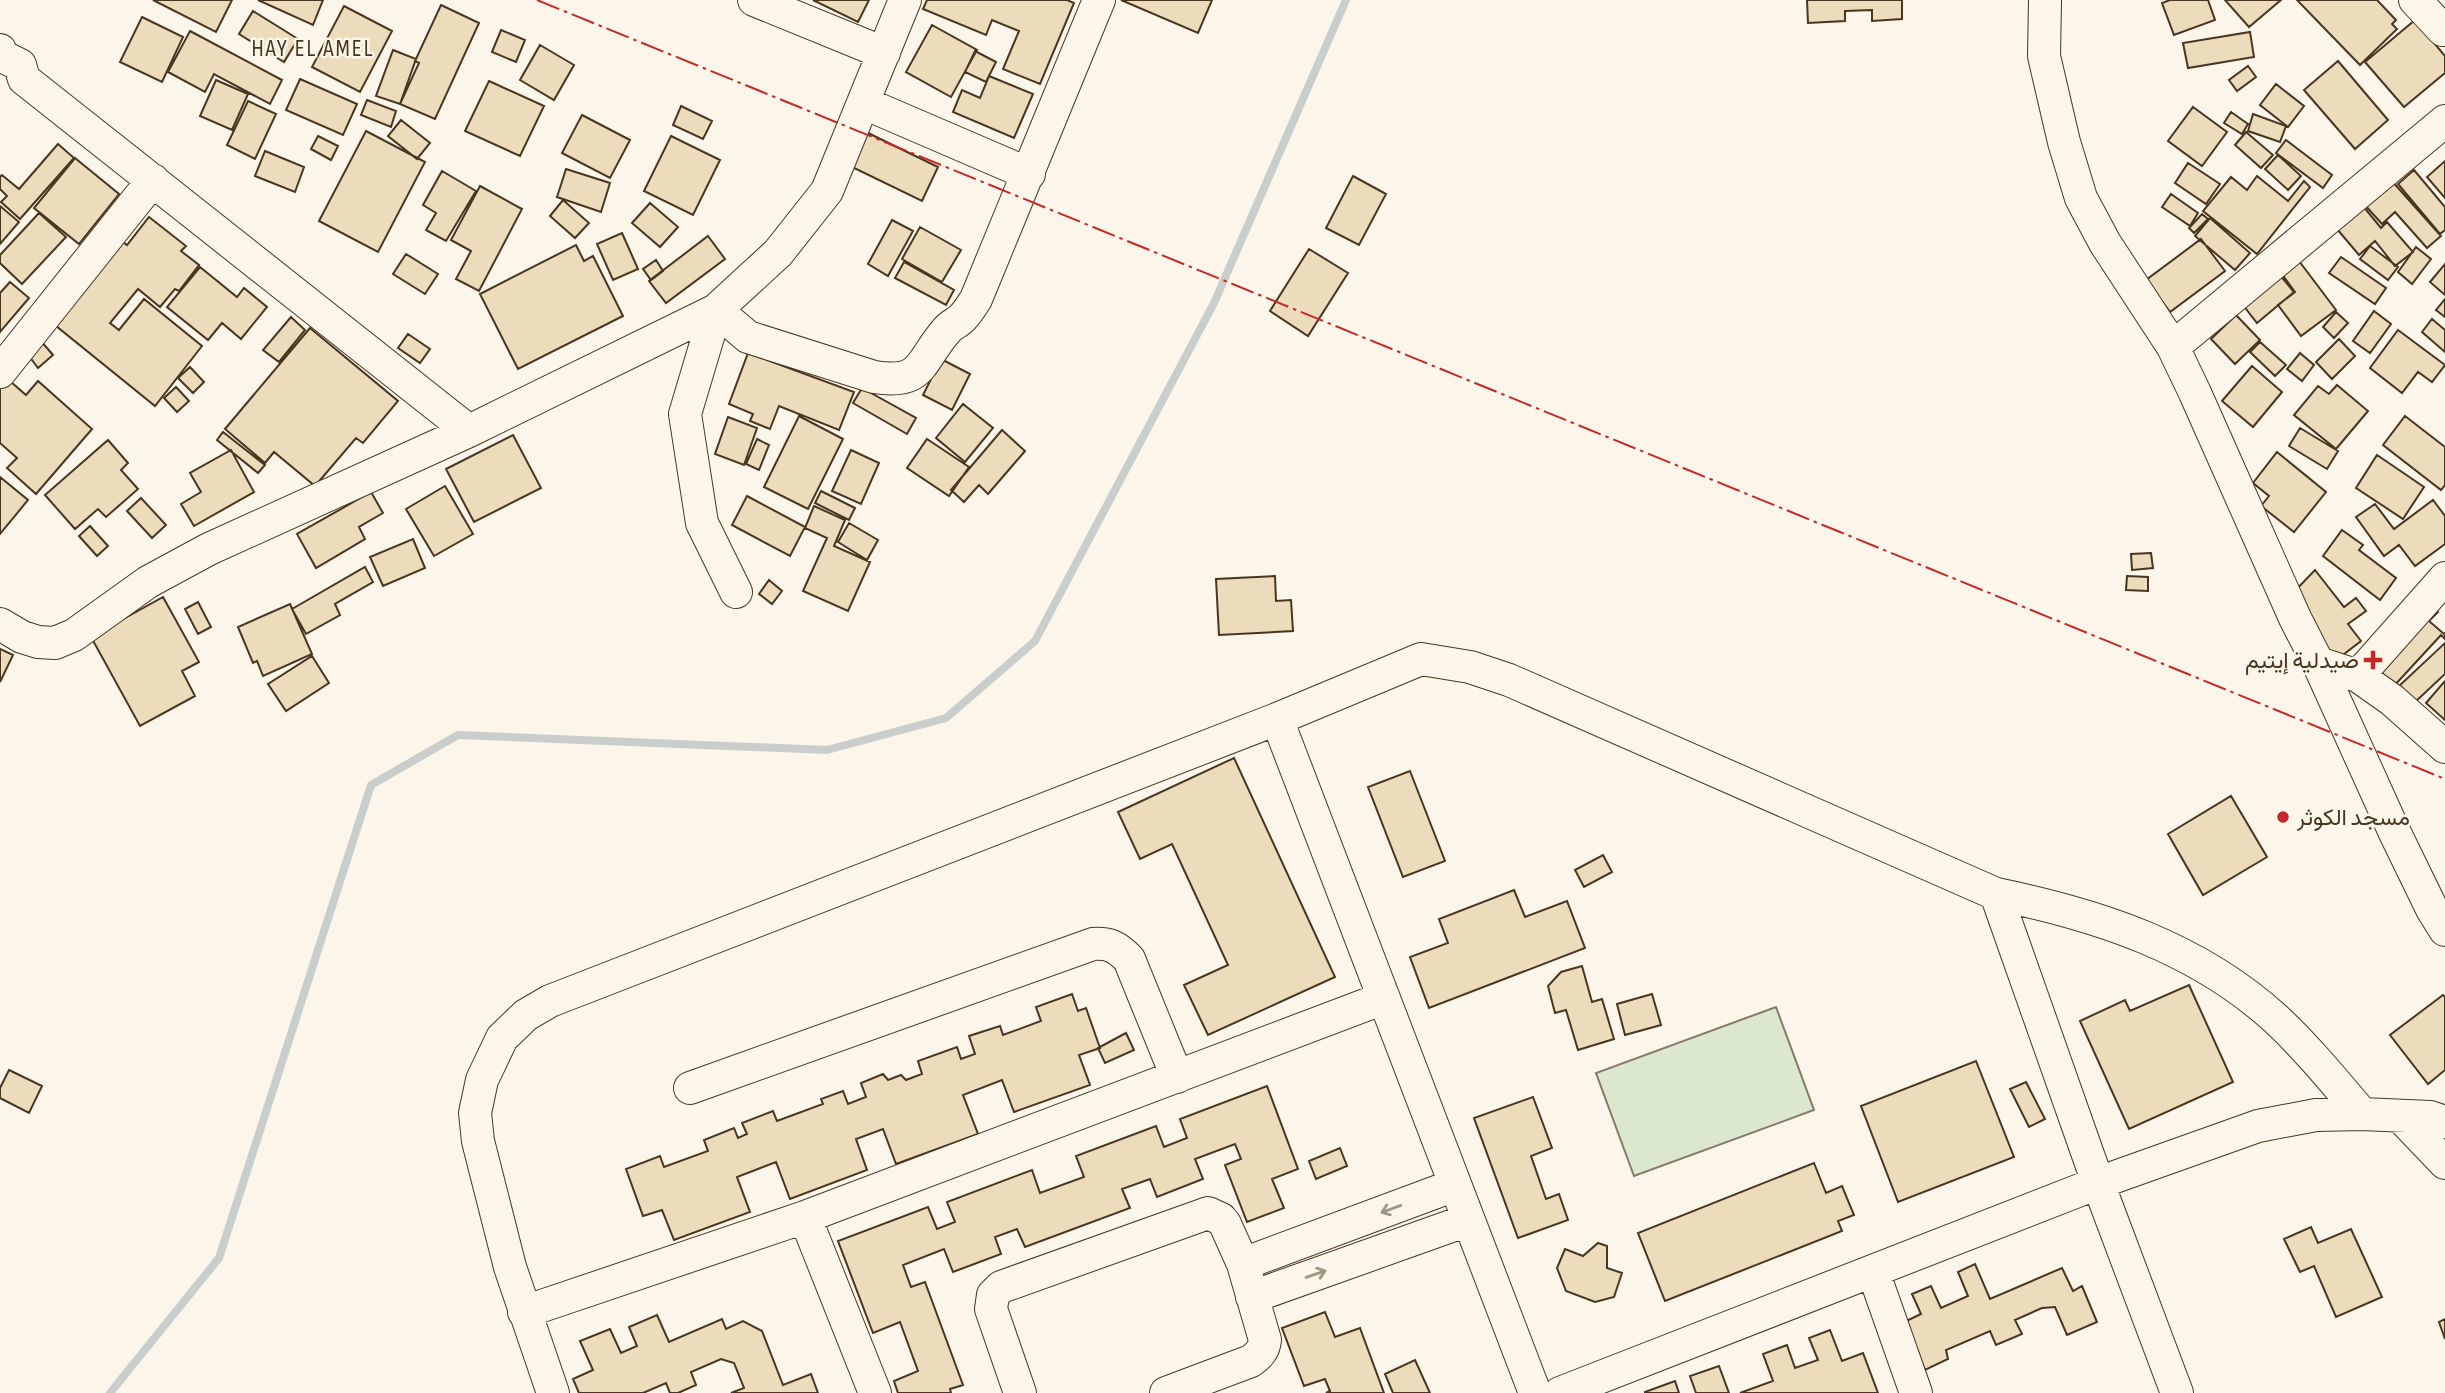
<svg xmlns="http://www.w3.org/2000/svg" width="2445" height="1393" font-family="'Sofia Sans Condensed',Vazirmatn,sans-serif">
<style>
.green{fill:#dce7d0;stroke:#887966;stroke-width:2}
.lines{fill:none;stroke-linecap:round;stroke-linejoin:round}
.stream{stroke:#c9cecd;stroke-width:8}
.building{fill:#ecdcbc;stroke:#4a3520;stroke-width:2}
.minor-casing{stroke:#4a3520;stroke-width:34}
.minor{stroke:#fbf6e9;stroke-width:32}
.power{stroke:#c62828;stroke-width:2;stroke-dasharray:24 5 3.5 5;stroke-linecap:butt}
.oneway{stroke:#a29684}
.poi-dot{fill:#c62828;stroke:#fbf6e9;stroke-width:2.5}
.labels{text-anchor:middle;stroke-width:5;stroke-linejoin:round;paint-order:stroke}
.poi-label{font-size:23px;fill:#4a3520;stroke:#fbf6e9;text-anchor:end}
.neighbourhood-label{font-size:24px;letter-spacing:2px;fill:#4a3520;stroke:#fbf6e9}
</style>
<rect width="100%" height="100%" fill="#fbf6e9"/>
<path class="green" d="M1776 1007 1814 1110 1634 1176 1596 1073Z"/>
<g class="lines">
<path class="stream" d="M110 1393 219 1258 371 785 458 735 827 750 946 718 1035 641 1214 303 1346 0"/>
</g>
<path class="building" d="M153 0H232L216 32Z
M258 0H323L313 25Z
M813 0H869L858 22Z
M927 0H1067L1074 3 1040 84 1003 69 1019 31 992 20 986 35 923 9Z
M1121 0H1212L1198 33Z
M1807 0H1902V19L1872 21V10L1845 11V21L1808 23Z
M2170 0H2208L2215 20 2174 35 2162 3Z
M2225 0H2281L2249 27Z
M2297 0H2377L2396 20 2392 24 2397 29 2360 65Z
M441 5 479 23 435 119 400 104 419 63 415 61Z
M344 6 392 31 360 92 312 67Z
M253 11 298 39 284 62 239 34Z
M142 17 183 37 162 82 120 62Z
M2415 20 2445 56V73L2404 107 2365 62Z
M932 25 977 50 951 97 906 72Z
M501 30 525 40 516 62 492 52Z
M190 31 282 80 270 104 214 74 205 92 168 72Z
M2250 32 2254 57 2188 68 2183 43Z
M540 45 574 65 554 100 520 80Z
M393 50 416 59 400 104 376 96Z
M975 51 996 62 986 82 965 72Z
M2338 61 2388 120 2355 149 2304 90Z
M2248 66 2256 77 2237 91 2229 80Z
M989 76 1033 94 1014 138 953 112 962 90 980 98Z
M300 79 357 104 343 135 286 110Z
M216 80 248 94 232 130 200 116Z
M489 81 544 106 520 156 465 131Z
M2276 84 2304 106 2288 127 2260 105Z
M367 100 396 111 391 127 361 115Z
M248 101 276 114 255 159 227 145Z
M681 106 712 121 703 139 673 125Z
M2193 107 2227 132 2202 166 2168 141Z
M2231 112 2248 124 2242 134 2224 123Z
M2253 114 2286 126 2280 142 2248 131Z
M582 115 630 140 610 178 562 153Z
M401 120 430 143 417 159 388 136Z
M366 131 425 162 378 252 319 221Z
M866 132 938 167 922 201 850 166Z
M2246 132 2273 155 2261 168 2235 145Z
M318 136 338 146 331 160 311 149Z
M671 136 720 160 693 215 644 191Z
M2286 140 2332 175 2323 188 2276 153Z
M58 144 74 158 20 219 1 202 7 196 0 189V177L2 175 19 189Z
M265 151 304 167 295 192 255 176Z
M2278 155 2301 176 2288 190 2265 169Z
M75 158 119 194 79 244 34 208Z
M2445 161V198L2427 177Z
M2188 163 2220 184 2206 204 2175 183Z
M566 169 610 183 601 212 557 197Z
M2414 170 2445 207V230L2440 234 2398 184Z
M442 171 476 191 446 241 426 230 436 213 423 205Z
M1353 176 1386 194 1359 245 1326 228Z
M2257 176 2288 201 2304 181 2310 187 2257 254 2203 211 2231 177 2247 190Z
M2391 180 2441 236 2427 248 2395 212 2382 224 2364 204Z
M480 186 522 209 479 291 456 279 471 251 451 240Z
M2171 194 2198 213 2190 226 2162 207Z
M563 200 589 223 575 238 550 216Z
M650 203 678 227 660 247 632 223Z
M0 206 19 222 0 244Z
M2363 206 2381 228 2387 222 2413 252 2395 266 2375 241 2359 255 2337 229Z
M39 213 66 237 22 284 0 263V255Z
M2202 214 2208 219 2194 233 2189 228Z
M149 217 186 246 181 251 199 265 179 291 175 289 160 307 138 289 110 323 119 330 144 299 202 346 155 406 45 317 110 232 127 245Z
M2210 218 2250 253 2235 270 2195 236Z
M892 220 913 231 888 276 868 264Z
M920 227 961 250 942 282 902 259Z
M622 233 638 269 613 280 597 244Z
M708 236 725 259 666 303 649 281Z
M2201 239 2225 271 2170 312 2146 280Z
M576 245 584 261 593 256 623 316 518 369 480 294Z
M2370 246 2398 267 2388 280 2360 259Z
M2416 247 2431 259 2412 284 2398 272Z
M1309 249 1348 273 1308 336 1270 311Z
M406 254 438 274 425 294 393 274Z
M2296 257 2336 310 2301 336 2278 305 2295 292 2279 270Z
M2341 257 2386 288 2375 304 2329 273Z
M656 260 663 271 651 280 643 269Z
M904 262 954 290 946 305 895 278Z
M2445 264V295L2430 282Z
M200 267 237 297 244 288 267 307 241 339 222 323 208 340 167 307Z
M2279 274 2294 292 2257 323 2243 305Z
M10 282 29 298 0 332V293Z
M2445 299V317L2436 310Z
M2374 311 2391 324 2370 353 2353 341Z
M2336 312 2348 323 2334 338 2323 327Z
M2236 315 2260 340 2235 364 2211 339Z
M291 317 305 330 279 362 263 350Z
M2432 319 2445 330V352L2422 332Z
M310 328 398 401 363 443 356 438 315 486 274 452 265 463 225 429Z
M2398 330 2445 365 2432 382 2418 372 2402 393 2370 368Z
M408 334 430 349 420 363 398 348Z
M2339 339 2355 356 2332 379 2316 362Z
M40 340 53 355 38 368 26 352Z
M2260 342 2286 365 2275 376 2250 352Z
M748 353 854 392 839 430 779 406 770 429 750 421 753 414 729 404Z
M2300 353 2314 365 2302 381 2287 369Z
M941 359 970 374 952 410 923 395Z
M2252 366 2282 392 2253 427 2222 401Z
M190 367 204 382 193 393 178 378Z
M3 375 26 395 38 381 92 429 36 494 7 468 17 458 0 443V379Z
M2337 385 2368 411 2336 449 2294 415 2318 386 2329 394Z
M176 387 189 401 177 412 164 398Z
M862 388 916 418 907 434 853 403Z
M963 404 993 428 965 462 936 438Z
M799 416 843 439 808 509 764 487Z
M2405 416 2445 447V485L2441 490 2383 445Z
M728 417 757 428 744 465 715 454Z
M2300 428 2338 451 2327 469 2289 446Z
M1002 430 1025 451 988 494 979 485 964 502 951 490Z
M223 432 265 465 258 473 217 440Z
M513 435 541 488 474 522 446 469Z
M757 439 769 445 759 470 746 464Z
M927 439 969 467 949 496 907 468Z
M108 440 128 463 121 470 138 489 106 517 98 509 75 529 45 495Z
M231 450 254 492 194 526 181 504 201 492 190 473Z
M851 450 879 463 861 504 832 491Z
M2277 452 2326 492 2294 532 2261 506 2269 496 2253 483Z
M2377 455 2424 487 2403 519 2356 488Z
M0 477 28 500 0 534Z
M445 486 473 534 434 556 406 509Z
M821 491 855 508 849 520 815 503Z
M371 492 383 513 359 527 365 539 316 568 297 534Z
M747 496 805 527 790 556 732 525Z
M141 498 166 525 152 538 127 511Z
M2433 500 2445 516V544L2415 566 2399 545 2384 556 2356 517 2375 504 2394 529Z
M814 506 845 520 834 546 870 562 848 611 803 591 827 538 805 528Z
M849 523 878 540 867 560 838 542Z
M90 526 108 546 97 556 79 536Z
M2342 530 2363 545 2359 550 2396 578 2380 600 2323 556Z
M413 539 425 568 383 586 370 557Z
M2151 553 2153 568 2132 570 2131 554Z
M365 567 373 582 335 604 340 615 306 634 292 609Z
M2315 570 2344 607 2356 598 2366 611 2348 624 2361 641 2331 664 2291 595Z
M1275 576 1276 601 1291 600 1293 631 1219 635 1216 579Z
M2127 576 2148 577V591L2126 590Z
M769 580 782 591 772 604 759 594Z
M2418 593 2438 612 2429 621 2444 634 2445 633V639L2441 635 2393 687 2372 668Z
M163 597 199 662 182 671 195 696 140 726 91 637Z
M198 602 211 627 198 634 185 609Z
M290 604 312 654 263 676 257 661 253 663 238 627Z
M2445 643V674L2413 704 2398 687Z
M0 649 13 655 0 682Z
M312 656 329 683 286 711 268 684Z
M2445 681V720L2426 703Z
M1234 758 1335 977 1208 1035 1184 985 1228 965 1172 844 1140 859 1118 812Z
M1410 771 1445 861 1403 877 1368 787Z
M2231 796 2267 857 2203 895 2168 834Z
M1603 855 1612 872 1584 887 1575 870Z
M1514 890 1525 917 1567 901 1585 948 1429 1008 1410 957 1448 943 1439 919Z
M1582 966 1592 1002 1602 999 1614 1039 1578 1050 1566 1010 1555 1013 1548 986 1561 972Z
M2189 985 2233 1082 2129 1129 2080 1021 2125 1000 2130 1011Z
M1072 994 1078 1011 1086 1008 1100 1048 1079 1055 1090 1085 1014 1112 1002 1080 963 1095 978 1134 896 1164 883 1129 856 1139 867 1170 790 1199 776 1162 737 1177 750 1212 674 1240 662 1210 643 1216 626 1169 660 1156 664 1167 708 1151 704 1140 734 1128 738 1138 747 1134 742 1123 773 1111 777 1121 823 1104 821 1099 843 1091 848 1104 866 1097 861 1083 883 1074 888 1080 901 1075 906 1080 922 1074 918 1061 957 1047 961 1059 975 1054 969 1036 1000 1026 1003 1035 1041 1021 1036 1007Z
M1652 994 1661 1025 1625 1035 1617 1004Z
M2443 995 2445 997V1070L2428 1084 2390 1035Z
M1126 1033 1134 1050 1105 1063 1098 1048Z
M1976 1061 2014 1157 1898 1202 1861 1106Z
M9 1070 42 1086 29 1113 0 1098V1088Z
M2026 1082 2045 1119 2029 1127 2010 1089Z
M1267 1086 1298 1169 1272 1179 1284 1208 1247 1222 1225 1165 1241 1159 1235 1144 1195 1159 1203 1179 1157 1197 1150 1179 1122 1189 1130 1208 1025 1247 1017 1229 995 1237 1001 1254 953 1272 944 1249 903 1265 911 1287 925 1282 963 1385 950 1389 951 1393H898L894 1381 918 1371 900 1322 873 1333 838 1241 928 1207 937 1229 955 1222 947 1202 1032 1170 1040 1193 1084 1177 1076 1156 1156 1126 1164 1147 1187 1138 1180 1119Z
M1533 1097 1552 1148 1531 1156 1546 1199 1559 1194 1568 1220 1518 1238 1474 1118Z
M1340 1148 1347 1166 1316 1179 1309 1161Z
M1814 1163 1826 1193 1842 1186 1854 1215 1838 1221 1842 1231 1665 1301 1638 1233Z
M2311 1227 2318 1243 2351 1229 2382 1297 2336 1317 2314 1266 2300 1272 2284 1239Z
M1598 1243 1607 1246V1268L1622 1273 1614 1297 1595 1302 1566 1291 1557 1268 1565 1249 1583 1256Z
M1975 1264 1990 1299 2062 1268 2073 1291 2082 1286 2097 1322 2067 1335 2055 1307 2042 1308 2015 1320 2022 1334 1996 1345 1990 1331 1946 1350 1948 1359 1925 1370 1916 1350 1898 1325 1921 1314 1912 1294 1931 1286 1941 1308 1968 1296 1958 1272Z
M1325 1312 1335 1337 1360 1328 1384 1393H1326L1330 1391 1325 1379 1304 1386 1282 1328Z
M657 1315 669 1342 722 1319 726 1329 743 1321 762 1331 783 1385 811 1374 818 1393H731L744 1388 734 1363 721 1359 691 1372 696 1385 678 1393H670L666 1383 643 1393H579L573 1379 593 1370 580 1341 610 1329 621 1353 637 1346 629 1327Z
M2445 1319V1339L2439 1322Z
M1830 1330 1842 1361 1863 1353 1878 1393H1740L1773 1381 1763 1354 1787 1345 1795 1368 1818 1360 1809 1338Z
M1415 1360 1430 1393H1393L1385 1374Z
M1719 1366 1729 1393H1696L1690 1376Z
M1675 1381 1679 1393H1645V1392Z"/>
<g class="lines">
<defs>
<path id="minor" d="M754 0 884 53
M2045 0 2044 56 2064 142 2081 198 2105 243 2173 347 2195 393 2295 618 2318 663 2395 833 2432 909 2445 930
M2415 0 2443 30
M0 50 2 56 20 65 24 79 469 431
M864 103 1029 174
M2173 347 2445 121
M0 372 153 180
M736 592 702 523 685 414 716 310 748 337 874 377C924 385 919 362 946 331 950 325 958 323 963 317 968 312 972 305 976 299L1099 0
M0 624 22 637 38 642 55 643 74 635 148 582 209 549 469 431 716 310 778 253 827 191 905 0
M2318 663 2358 676 2392 700 2445 747
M2358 676 2445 578
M1277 719 1535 1393
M1996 894 2098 1183 2177 1393
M690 1088 1093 944C1110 943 1117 947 1129 959L1177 1077
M2401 1117 2445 1163
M805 1217 875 1393
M1243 1264 1455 1185
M1873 1271 1916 1393
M1252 1297 1468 1220
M524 1312 805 1217 1384 998
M553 1393 510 1267 478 1141 475 1113 482 1080 502 1038 526 1015 550 1001 1277 719 1421 659 1470 667 1509 680 1996 894C2098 915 2197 947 2276 1019 2307 1048 2334 1081 2362 1114
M1020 1393 991 1309 993 1295 1001 1287 1208 1213 1221 1219 1225 1224 1243 1264 1265 1340C1264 1350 1259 1355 1251 1361L1166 1393
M1560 1393 2098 1183 2258 1126 2316 1115 2362 1114 2430 1117 2445 1122"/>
</defs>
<use href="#minor" class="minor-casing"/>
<use href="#minor" class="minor"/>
<path class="power" d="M537 0 2445 779"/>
</g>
<defs><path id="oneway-shaft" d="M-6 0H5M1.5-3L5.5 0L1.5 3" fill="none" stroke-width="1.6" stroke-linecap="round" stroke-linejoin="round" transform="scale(1.75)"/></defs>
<g class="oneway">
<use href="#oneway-shaft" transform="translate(1391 1209) rotate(160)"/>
<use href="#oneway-shaft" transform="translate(1316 1274) rotate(-19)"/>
</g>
<g class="poi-dot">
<path d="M2369.5 649.5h7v7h7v7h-7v7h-7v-7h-7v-7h7z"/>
<circle cx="2283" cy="817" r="7"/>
</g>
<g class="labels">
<g class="poi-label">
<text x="2359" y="668">صيدلية إيتيم</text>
<text x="2297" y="825" text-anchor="start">مسجد الكوثر</text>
</g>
<g class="neighbourhood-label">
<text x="313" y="56">HAY EL AMEL</text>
</g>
</g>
</svg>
